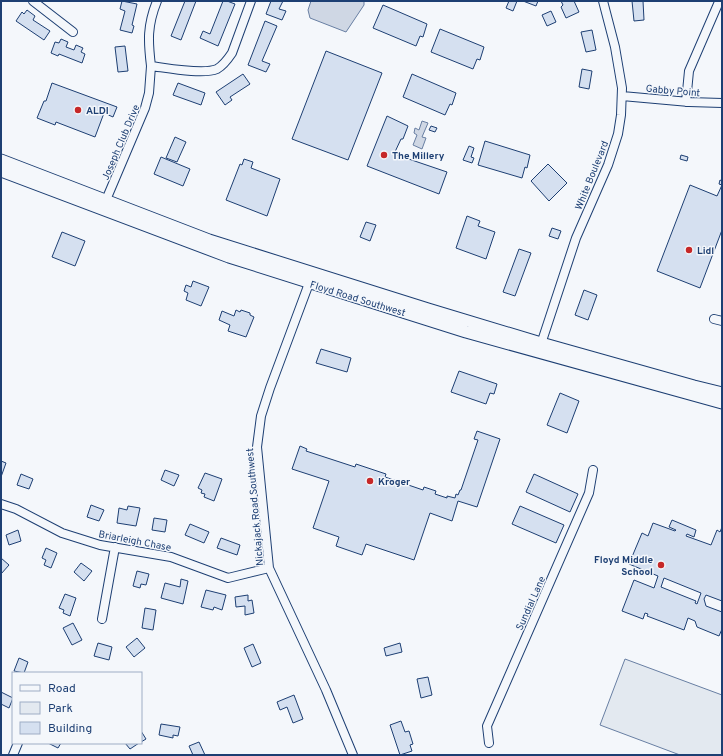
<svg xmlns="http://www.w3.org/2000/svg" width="723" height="756" font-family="Overpass,sans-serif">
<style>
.green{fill:#e3e9f0;stroke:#687fa3}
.water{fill:#cfd7e4;stroke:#687fa3}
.building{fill:#d5e0f0;stroke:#1d3f73;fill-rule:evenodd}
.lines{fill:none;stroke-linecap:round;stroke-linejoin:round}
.minor-casing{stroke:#1d3f73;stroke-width:10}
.major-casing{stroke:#1d3f73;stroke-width:13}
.minor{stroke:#f4f7fb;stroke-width:8}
.major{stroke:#f4f7fb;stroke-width:11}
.poi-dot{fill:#c62828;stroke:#f4f7fb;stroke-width:1.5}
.labels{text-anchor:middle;stroke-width:3;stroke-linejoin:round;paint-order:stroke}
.street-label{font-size:10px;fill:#1d3f73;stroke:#f4f7fb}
.poi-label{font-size:10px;font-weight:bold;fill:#1d3f73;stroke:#f4f7fb;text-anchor:start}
</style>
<rect width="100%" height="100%" fill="#f4f7fb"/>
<path class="green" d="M625 659 722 695V752L721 755H680L600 725Z"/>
<path class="water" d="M311 1H364V5L346 32 310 18 308 10Z
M422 121 428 123 422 137 426 138 422 149 413 145 417 135 414 133 415 128 419 130Z"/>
<path class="building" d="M122 1 137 4 132 25 134 26 132 33 120 30 125 11 120 9Z
M185 1H196L181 40 171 36Z
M223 1H227L235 4 218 46 200 38 203 31 210 34Z
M271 1H283L279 9 286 11 282 20 266 14Z
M509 1H517L513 11 506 8Z
M523 1H538L536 6Z
M561 1H574L579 12 566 18 561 7 563 5Z
M632 1H643L644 20 634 21Z
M383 5 427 24 423 37 420 36 416 46 373 28Z
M27 10 35 16 33 20 50 31 44 40 16 21 22 12 24 14Z
M551 11 556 22 547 26 542 15Z
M265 21 277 26 262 61 270 64 266 72 248 65Z
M440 29 484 47 480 60 477 59 473 69 431 52Z
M592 30 596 50 586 52 581 32Z
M61 39 68 42 66 47 74 50 76 45 83 48 81 52 85 54 82 63 59 54 58 56 51 53 55 42 59 43Z
M125 46 128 71 118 72 115 47Z
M326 51 382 73 348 160 292 139Z
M582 69 592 71 589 89 579 87Z
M243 74 250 84 230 97 232 100 225 105 216 92Z
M412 74 456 93 452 105 450 104 445 115 403 97Z
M52 83 117 107 113 117 104 113 95 137 56 122 55 125 37 118 44 101H46Z
M178 83 205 93 201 105 173 95Z
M387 116 408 126 403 139H401L394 154 447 172 439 194 367 166Z
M431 126 437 128 435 132 429 130Z
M175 137 186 142 177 162 166 158Z
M485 141 530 155 527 168 525 167 522 178 478 165Z
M469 146 474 148 471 157 474 158 472 163 463 160Z
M681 155 688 157 687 161 680 159Z
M161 157 190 169 183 186 154 174Z
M244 159 253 162 251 168 280 179 267 216 226 200 240 164 242 165Z
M548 164 567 183 549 201 531 181Z
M720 180 722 181V230L700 288 657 271 690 185 717 196 722 185 719 184Z
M467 216 480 221 478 226 495 232 486 259 456 248Z
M366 222 376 225 370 241 360 237Z
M552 228 561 231 558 239 549 236Z
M62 232 85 241 75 266 52 257Z
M519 249 531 253 515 296 503 292Z
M193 281 209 287 201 306 186 300 188 293 184 291 186 285 191 287Z
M584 290 597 295 588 320 575 315Z
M236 310 240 312 241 310 250 313V315L254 317 246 337 228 331 230 325 219 320 222 311 234 316Z
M321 349 351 358 347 372 316 363Z
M459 371 497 384 494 394 490 393 486 404 451 392Z
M560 393 579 401 567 433 547 425Z
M477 431 500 439 477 507 458 501 452 521 430 513 414 560 366 544 362 555 336 546 339 537 313 528 329 481 292 469 300 446 307 449 306 451 355 467 356 464 386 474 385 477 423 490 424 487 436 491 435 494 447 498V496L455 498 456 494 458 495 460 490H461L478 440 474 439Z
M1 461 6 463 1 477Z
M165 470 179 475 174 486 161 480Z
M205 473 222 479 214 501 204 497 205 494 201 493 202 490 198 488Z
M21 474 33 479 29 489 17 485Z
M534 474 578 494 570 512 526 492Z
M91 505 104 510 99 521 87 517Z
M128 506 140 508 136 526 117 523 119 508 127 510Z
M520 506 564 525 556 543 512 524Z
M154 518 167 520 165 532 152 530Z
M672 520 696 530 694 537 687 534 686 536 711 545 717 530 720 532 722 527V601L706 595 704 599 706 606 722 612V629L719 636 697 627 695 621 688 618 684 630 647 616 648 614 645 613 643 619 622 611 634 580 654 588 658 576 629 564 642 533 648 536 653 523 675 531 676 530 669 527ZM664 578 701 593 697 604 695 603 696 601 661 587Z
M190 524 209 532 204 543 185 535Z
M18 530 21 541 9 545 6 535Z
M221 538 240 545 237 555 217 548Z
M46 548 57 553 51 568 44 565 46 560 42 558Z
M1 558 9 565 1 574Z
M81 563 92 571 84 581 74 572Z
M137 571 149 574 146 585 141 584 140 588 133 586Z
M181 579 188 581 183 604 161 598 165 583 180 587Z
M206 590 226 595 222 610 214 607 213 610 201 607Z
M65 594 76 598 70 616 63 613 64 610 59 608Z
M248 595V601L252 600 254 613 245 615V606L236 607 235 597Z
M145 608 156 610 153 630 142 628Z
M73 623 82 640 72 645 63 628Z
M137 638 145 648 134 657 126 647Z
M98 643 112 647 109 660 94 656Z
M400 643 402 652 386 656 384 648Z
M253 644 261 663 252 667 244 648Z
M19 658 28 662 24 673 14 671Z
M428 677 432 695 421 698 417 679Z
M1 692 13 698 9 708 1 704Z
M294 695 303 719 293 723 287 707 280 710 277 702Z
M401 721 405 732 409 731 413 744 410 745 412 751 400 755 390 725Z
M161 724 180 727 178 736 173 735V738L159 735Z
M141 731 146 739 141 742Z
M199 742 205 755H193L189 746Z
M48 743H61L58 748Z
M125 743H139L130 749Z"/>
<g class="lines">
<defs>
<path id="minor" d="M33 1 73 32
M157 1C147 26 148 41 151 66 167 68 203 75 217 69 224 65 228 59 232 53L251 1
M622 96 689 102 722 103
M686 102 689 71 718 4
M106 200 145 108 149 93 151 66
M311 278 270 388 261 416 257 447 269 568 326 690 353 755
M714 319 722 321
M540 347 576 238 608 165 618 134 621 115 622 88 615 47 603 1
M1 504 16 509 62 533 100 545 171 557 228 578 269 568
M102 619 115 547
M489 743 487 726 589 493 593 470
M13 755 18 743"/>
<path id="major" d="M1 160 209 240 428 309 541 343 694 386 722 393
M1 171 229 257 466 332 722 403"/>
</defs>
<use href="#minor" class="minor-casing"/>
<use href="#major" class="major-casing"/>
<use href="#minor" class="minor"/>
<use href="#major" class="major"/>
</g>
<g class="poi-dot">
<circle cx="78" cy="110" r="4"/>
<circle cx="384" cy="155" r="4"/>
<circle cx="689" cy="250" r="4"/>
<circle cx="370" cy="481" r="4"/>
<circle cx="661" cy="565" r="4"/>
</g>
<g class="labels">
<g class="street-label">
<text transform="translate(673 90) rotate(5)" y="4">Gabby Point</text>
<text transform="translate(120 142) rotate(-67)" y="4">Joseph Club Drive</text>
<text transform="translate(591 175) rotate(-68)" y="4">White Boulevard</text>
<text transform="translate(358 298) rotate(17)" y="4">Floyd Road Southwest</text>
<text transform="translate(254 507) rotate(-95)" y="4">Nickajack Road Southwest</text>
<text transform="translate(135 540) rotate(11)" y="4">Briarleigh Chase</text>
<text transform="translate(530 603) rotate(-66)" y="4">Sundial Lane</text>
</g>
<g class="poi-label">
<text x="86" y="114">ALDI</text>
<text x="392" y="159">The Millery</text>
<text x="697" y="254">Lidl</text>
<text x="378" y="485">Kroger</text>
<text x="653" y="563" text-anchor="end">Floyd Middle<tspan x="653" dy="12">School</tspan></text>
</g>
</g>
<rect width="723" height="756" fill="none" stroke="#1d3f73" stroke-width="4"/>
<rect x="12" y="672" width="130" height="72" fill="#f4f7fb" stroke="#9eadc5"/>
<rect x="20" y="685" width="20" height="6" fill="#f4f7fb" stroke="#9eadc5"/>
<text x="48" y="692" font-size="12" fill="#1d3f73">Road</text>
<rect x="20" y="702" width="20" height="12" fill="#e3e9f0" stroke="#9eadc5"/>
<text x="48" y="712" font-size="12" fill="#1d3f73">Park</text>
<rect x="20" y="722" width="20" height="12" fill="#d5e0f0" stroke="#9eadc5"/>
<text x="48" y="732" font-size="12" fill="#1d3f73">Building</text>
</svg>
